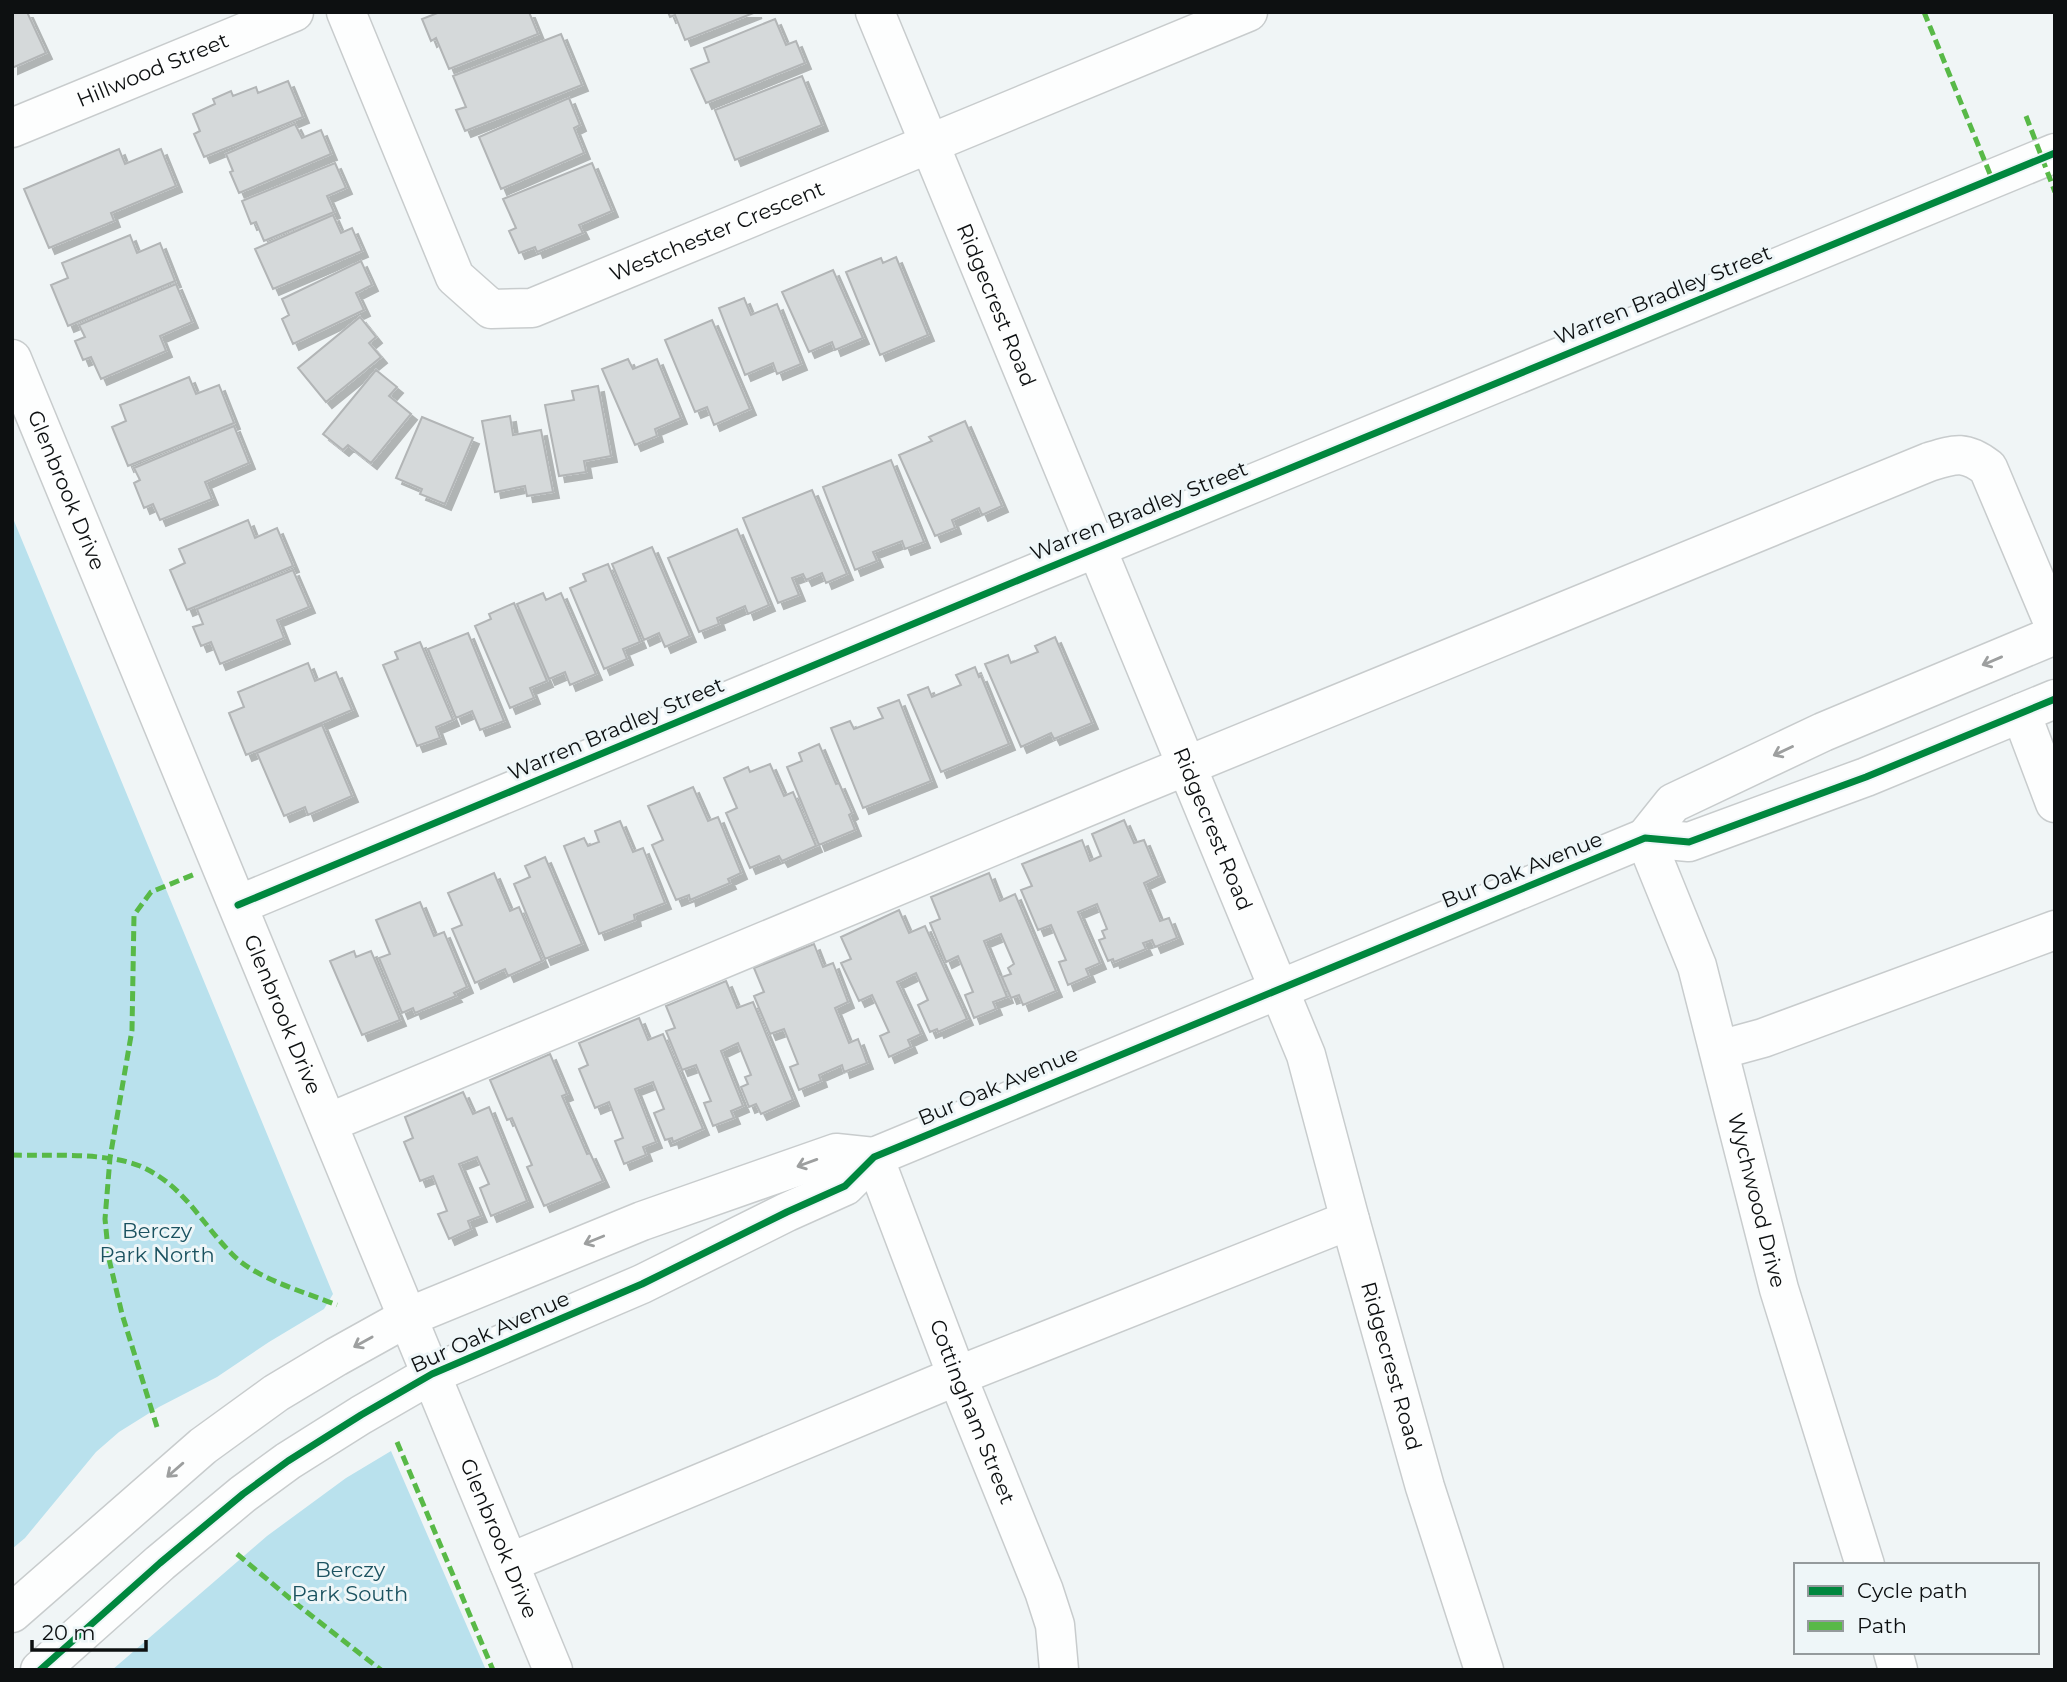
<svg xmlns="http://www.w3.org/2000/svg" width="2067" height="1682" font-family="Montserrat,sans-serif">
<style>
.green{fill:#b9e1ed}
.building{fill:#d5d9da;stroke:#b2b5b6;stroke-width:2;filter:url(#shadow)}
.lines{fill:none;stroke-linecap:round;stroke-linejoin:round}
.minor-casing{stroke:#c8cccd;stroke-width:41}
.minor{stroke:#fdfefe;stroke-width:38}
.quiet{stroke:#58b947;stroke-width:5;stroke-dasharray:10 5;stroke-linecap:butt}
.cycleway-casing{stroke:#eef6f8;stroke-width:11}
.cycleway{stroke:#00873e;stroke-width:7}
.oneway{stroke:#9d9f9f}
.labels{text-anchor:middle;stroke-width:6;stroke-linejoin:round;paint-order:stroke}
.street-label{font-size:21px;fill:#0d1011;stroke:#eef6f8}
.park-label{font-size:21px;fill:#1b5260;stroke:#eef6f8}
</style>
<defs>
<filter id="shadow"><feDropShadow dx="6" dy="6" stdDeviation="0" flood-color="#0004"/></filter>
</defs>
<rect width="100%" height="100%" fill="#f0f5f6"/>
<path class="green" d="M12 516 333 1294 324 1309 269 1342 217 1377 159 1407 119 1432 96 1452 25 1538 12 1549Z
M391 1451 486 1670H112L267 1536 346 1478Z"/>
<path class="building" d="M12 12H27L46 53 12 68Z
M440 12H529L538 34 449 69 436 38 431 41 422 19Z
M668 12H756L685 40 675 15 670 17Z
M775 19 786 45 796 41 805 63 706 103 691 69 709 62 704 48Z
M561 34 582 85 465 131 456 110 466 107 453 76Z
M802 76 822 125 735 160 715 110Z
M288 81 303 117 204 157 194 134 200 131 193 114 215 104 213 99 231 91 233 96 256 87 258 93Z
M569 98 580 125 574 128 584 153 501 189 479 137Z
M295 124 302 138 321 130 331 154 239 193 230 172 233 171 226 154Z
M119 149 125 164 161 149 176 186 111 213 114 221 49 248 24 189Z
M335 163 346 188 327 196 334 212 264 241 256 222 251 224 242 201Z
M592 163 612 211 579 225 583 233 537 252 535 247 519 253 509 231 516 228 503 199Z
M333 215 341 233 352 228 362 251 273 289 255 249Z
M130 235 137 253 160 243 175 281 68 326 51 285 68 278 62 263Z
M896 257 928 335 880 355 846 272 881 258 883 263Z
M361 261 372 285 356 293 364 310 293 344 282 319 289 315 282 299Z
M833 270 863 338 835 350 832 342 809 352 782 292Z
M176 284 192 322 160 336 166 351 101 379 91 357 83 360 75 341 85 337 79 325Z
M744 298 751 315 777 304 801 364 777 374 773 363 745 375 719 308Z
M360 317 376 337 369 343 381 357 326 402 298 368Z
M712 320 750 409 714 425 707 407 695 412 665 340Z
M628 359 633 369 657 359 681 418 655 429 657 436 635 445 602 369Z
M376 370 397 387 389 396 411 414 371 463 348 445 343 450 323 434Z
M189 377 196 394 219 385 234 423 128 466 112 427 126 421 120 405Z
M598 386 611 456 584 461 586 472 559 476 545 405 574 400 572 391Z
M510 416 513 435 541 430 553 492 527 496 525 486 495 492 482 421Z
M422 417 473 438 445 504 420 494 422 489 396 478Z
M965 421 1002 506 982 515 979 508 952 520 955 528 935 536 899 455 932 441 929 437Z
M234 426 249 463 205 482 212 499 160 520 153 504 144 508 134 483 140 480 134 468Z
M891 460 924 542 905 549 902 541 873 552 877 561 855 570 823 487Z
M812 490 847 574 826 583 822 573 806 580 803 574 792 578 799 595 778 603 743 518Z
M248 520 255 538 277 528 293 566 187 610 170 570 185 563 179 549Z
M737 529 769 605 748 614 745 606 717 618 719 624 699 632 668 558Z
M652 547 690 636 665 647 659 633 644 640 612 564Z
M608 564 640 642 623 649 627 659 604 669 570 588 586 581 583 574Z
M293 570 309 607 277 620 284 638 220 664 211 642 201 646 193 627 203 624 197 609Z
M543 593 546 600 561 593 596 674 570 685 565 672 549 679 517 604Z
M514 603 547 681 530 688 534 698 510 708 475 626 491 619 489 614Z
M468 633 504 721 480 730 472 711 456 718 428 649Z
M1055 637 1092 723 1054 739 1051 733 1021 747 985 664 1008 655 1011 663 1038 652 1035 646Z
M420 642 453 720 436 727 440 738 417 746 383 665 398 659 395 652Z
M308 663 315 681 336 672 352 710 246 755 229 713 244 707 238 692Z
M975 667 979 677 981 676 1009 744 941 772 908 695 928 687 932 697 961 685 956 675Z
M899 700 931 781 863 808 831 728 850 721 854 729 883 718 878 708Z
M322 725 352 796 308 815 305 807 284 816 257 753Z
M819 744 836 784 839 783 852 813 849 815 855 830 819 845 787 767 802 761 799 753Z
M770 764 784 796 793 792 816 846 782 861 779 856 750 868 726 813 737 808 724 778 748 767 750 772Z
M693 787 708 821 718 817 741 873 728 879 730 883 690 900 689 895 676 900 652 845 663 840 648 806Z
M1124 820 1134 843 1144 840 1159 876 1144 883 1160 921 1169 918 1177 938 1155 947 1152 940 1143 943 1146 949 1114 962 1113 959 1108 961 1099 940 1105 938 1102 931 1107 929 1097 904 1078 912 1100 963 1086 969 1089 976 1068 985 1059 962 1066 960 1051 925 1038 930 1021 890 1032 886 1022 864 1082 840 1090 861 1101 856 1092 834Z
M620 821 633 852 643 848 665 903 634 915 635 920 599 934 564 846 584 838 588 846 599 842 595 831Z
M545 857 582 944 545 959 514 884 530 877 525 866Z
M494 873 510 911 519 907 542 961 508 976 505 969 475 983 452 929 462 925 448 893Z
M989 873 1000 901 1015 894 1056 991 1023 1005 1019 995 1011 998 1002 977 1011 974 1008 968 1014 964 1001 934 984 941 1007 997 993 1002 996 1009 974 1018 965 995 973 992 958 956 946 962 930 923 940 919 931 897Z
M420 902 434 936 444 932 467 987 454 993 456 996 415 1013 413 1008 402 1013 379 958 390 954 376 920Z
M899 910 909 933 925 926 967 1019 938 1032 937 1029 930 1032 918 1005 928 1000 916 973 897 982 921 1034 908 1040 911 1047 889 1057 880 1036 889 1032 872 995 859 1001 841 963 851 959 841 937Z
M814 944 823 967 833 963 848 1002 835 1008 849 1043 858 1039 867 1063 844 1072 842 1065 819 1075 821 1081 799 1090 790 1067 798 1064 784 1029 770 1034 754 996 764 992 754 968Z
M354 951 356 957 371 951 400 1020 362 1035 330 961Z
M726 981 737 1008 753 1002 793 1100 761 1114 756 1104 749 1107 741 1087 748 1084 745 1077 751 1075 738 1043 721 1051 743 1106 731 1111 734 1118 713 1126 704 1103 711 1101 696 1065 682 1070 666 1031 675 1028 666 1006Z
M639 1018 648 1040 663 1034 703 1129 673 1142 672 1138 665 1140 654 1113 664 1109 653 1082 635 1089 656 1142 643 1147 646 1155 624 1164 615 1141 623 1138 609 1102 595 1108 579 1069 588 1065 579 1043Z
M550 1054 567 1094 562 1096 587 1154 590 1153 603 1181 544 1206 527 1167 532 1165 512 1118 507 1120 490 1080Z
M463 1092 473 1114 489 1107 527 1201 491 1216 480 1188 489 1184 477 1157 459 1164 481 1216 468 1221 471 1229 449 1239 438 1214 447 1211 433 1176 420 1181 404 1142 413 1138 405 1117Z"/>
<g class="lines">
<defs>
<g id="minor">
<path id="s1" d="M346 12 455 277 491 309 532 308 1248 12"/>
<path id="s2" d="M875 12 1306 1055 1350 1220 1425 1487 1484 1670"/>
<path id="s3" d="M12 128 294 12"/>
<path id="s4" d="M12 359 553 1670"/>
<path d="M2021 713 2055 803"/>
<path id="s5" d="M1645 838 1697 966 1779 1289 1865 1565"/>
<path d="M1645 838 1673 803 1823 732 2055 635"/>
<path d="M238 905 1038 572 2055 153"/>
<path d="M1719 1050 1763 1038 2055 930"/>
<path d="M328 1123 1130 789 1929 462C1955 454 1965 450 1988 468L2055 627"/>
<path id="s6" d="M874 1157 957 1376 1044 1591 1055 1625 1059 1670"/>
<path d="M509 1563 957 1376 1350 1220"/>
<path d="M12 1613 203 1446 276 1393 336 1357 408 1317 642 1221 836 1153 874 1157"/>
<path d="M1893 1652 1898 1670"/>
<path d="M40 1670 160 1563 243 1494 288 1461 361 1415 432 1374 642 1284 787 1212 845 1186 874 1157 1645 838 1689 842 1866 777 2055 699"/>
</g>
</defs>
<use href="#minor" class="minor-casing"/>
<use href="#minor" class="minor"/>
<path class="quiet" d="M1924 12 1992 179
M2026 116 2055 192
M12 1155C50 1156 105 1152 140 1166 185 1186 200 1222 232 1254 256 1279 305 1292 337 1305
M157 1427 122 1314 109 1259 105 1219 110 1158 132 1030 134 915 151 892 195 874
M397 1442 493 1670
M237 1554 299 1606 381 1670"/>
<defs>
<path id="cycleway" d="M238 905 1038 572 2055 153
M40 1670 160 1563 243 1494 288 1461 361 1415 432 1374 642 1284 787 1212 845 1186 874 1157 1645 838 1689 842 1866 777 2055 699"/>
</defs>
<use href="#cycleway" class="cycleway-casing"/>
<use href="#cycleway" class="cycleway"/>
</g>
<defs><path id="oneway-shaft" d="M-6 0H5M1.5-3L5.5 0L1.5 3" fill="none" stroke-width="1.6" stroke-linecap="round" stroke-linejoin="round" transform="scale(1.75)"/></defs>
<g class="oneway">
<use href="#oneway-shaft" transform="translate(1992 661) rotate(157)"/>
<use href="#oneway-shaft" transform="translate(1783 751) rotate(155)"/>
<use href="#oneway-shaft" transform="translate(807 1163) rotate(160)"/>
<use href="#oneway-shaft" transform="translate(594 1240) rotate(158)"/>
<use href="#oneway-shaft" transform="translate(363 1342) rotate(151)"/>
<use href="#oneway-shaft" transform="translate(175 1470) rotate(139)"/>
</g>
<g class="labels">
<g class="street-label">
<text dy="7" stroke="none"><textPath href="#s3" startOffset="152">Hillwood Street</textPath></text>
<text dy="7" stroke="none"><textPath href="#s1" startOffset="576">Westchester Crescent</textPath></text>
<text transform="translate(1663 295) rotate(-22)" y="7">Warren Bradley Street</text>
<text dy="7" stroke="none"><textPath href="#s2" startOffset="317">Ridgecrest Road</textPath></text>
<text dy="7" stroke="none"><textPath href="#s4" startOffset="142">Glenbrook Drive</textPath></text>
<text transform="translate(1139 511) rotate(-22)" y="7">Warren Bradley Street</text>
<text transform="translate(616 729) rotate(-23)" y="7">Warren Bradley Street</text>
<text dy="7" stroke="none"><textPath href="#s2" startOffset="884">Ridgecrest Road</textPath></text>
<text transform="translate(1522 870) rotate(-22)" y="7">Bur Oak Avenue</text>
<text dy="7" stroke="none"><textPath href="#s4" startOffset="709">Glenbrook Drive</textPath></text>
<text transform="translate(998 1086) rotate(-23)" y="7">Bur Oak Avenue</text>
<text dy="7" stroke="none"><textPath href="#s5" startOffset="380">Wychwood Drive</textPath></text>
<text transform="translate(490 1332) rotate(-24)" y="7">Bur Oak Avenue</text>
<text dy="7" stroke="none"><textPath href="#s2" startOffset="1451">Ridgecrest Road</textPath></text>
<text dy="7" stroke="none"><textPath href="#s6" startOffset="273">Cottingham Street</textPath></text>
<text dy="7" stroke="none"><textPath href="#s4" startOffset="1276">Glenbrook Drive</textPath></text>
</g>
<g class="park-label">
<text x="157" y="1238">Berczy<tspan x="157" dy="24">Park North</tspan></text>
<text x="350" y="1577">Berczy<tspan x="350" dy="24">Park South</tspan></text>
</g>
</g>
<rect width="2067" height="1682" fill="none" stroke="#0d1011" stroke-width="28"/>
<rect x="1794" y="1563" width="245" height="91" fill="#eef6f8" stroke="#949a9c" stroke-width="2"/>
<rect x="1808" y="1586" width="35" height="10" fill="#00873e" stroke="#949a9c" stroke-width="2"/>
<text x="1857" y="1598" font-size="21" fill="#0d1011">Cycle path</text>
<rect x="1808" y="1621" width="35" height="10" fill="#58b947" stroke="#949a9c" stroke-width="2"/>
<text x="1857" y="1633" font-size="21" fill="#0d1011">Path</text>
<path d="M32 1640v10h114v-10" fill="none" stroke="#0d1011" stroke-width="3.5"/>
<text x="42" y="1640" font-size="21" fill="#0d1011" stroke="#eef6f8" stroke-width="5" paint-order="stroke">20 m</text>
</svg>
